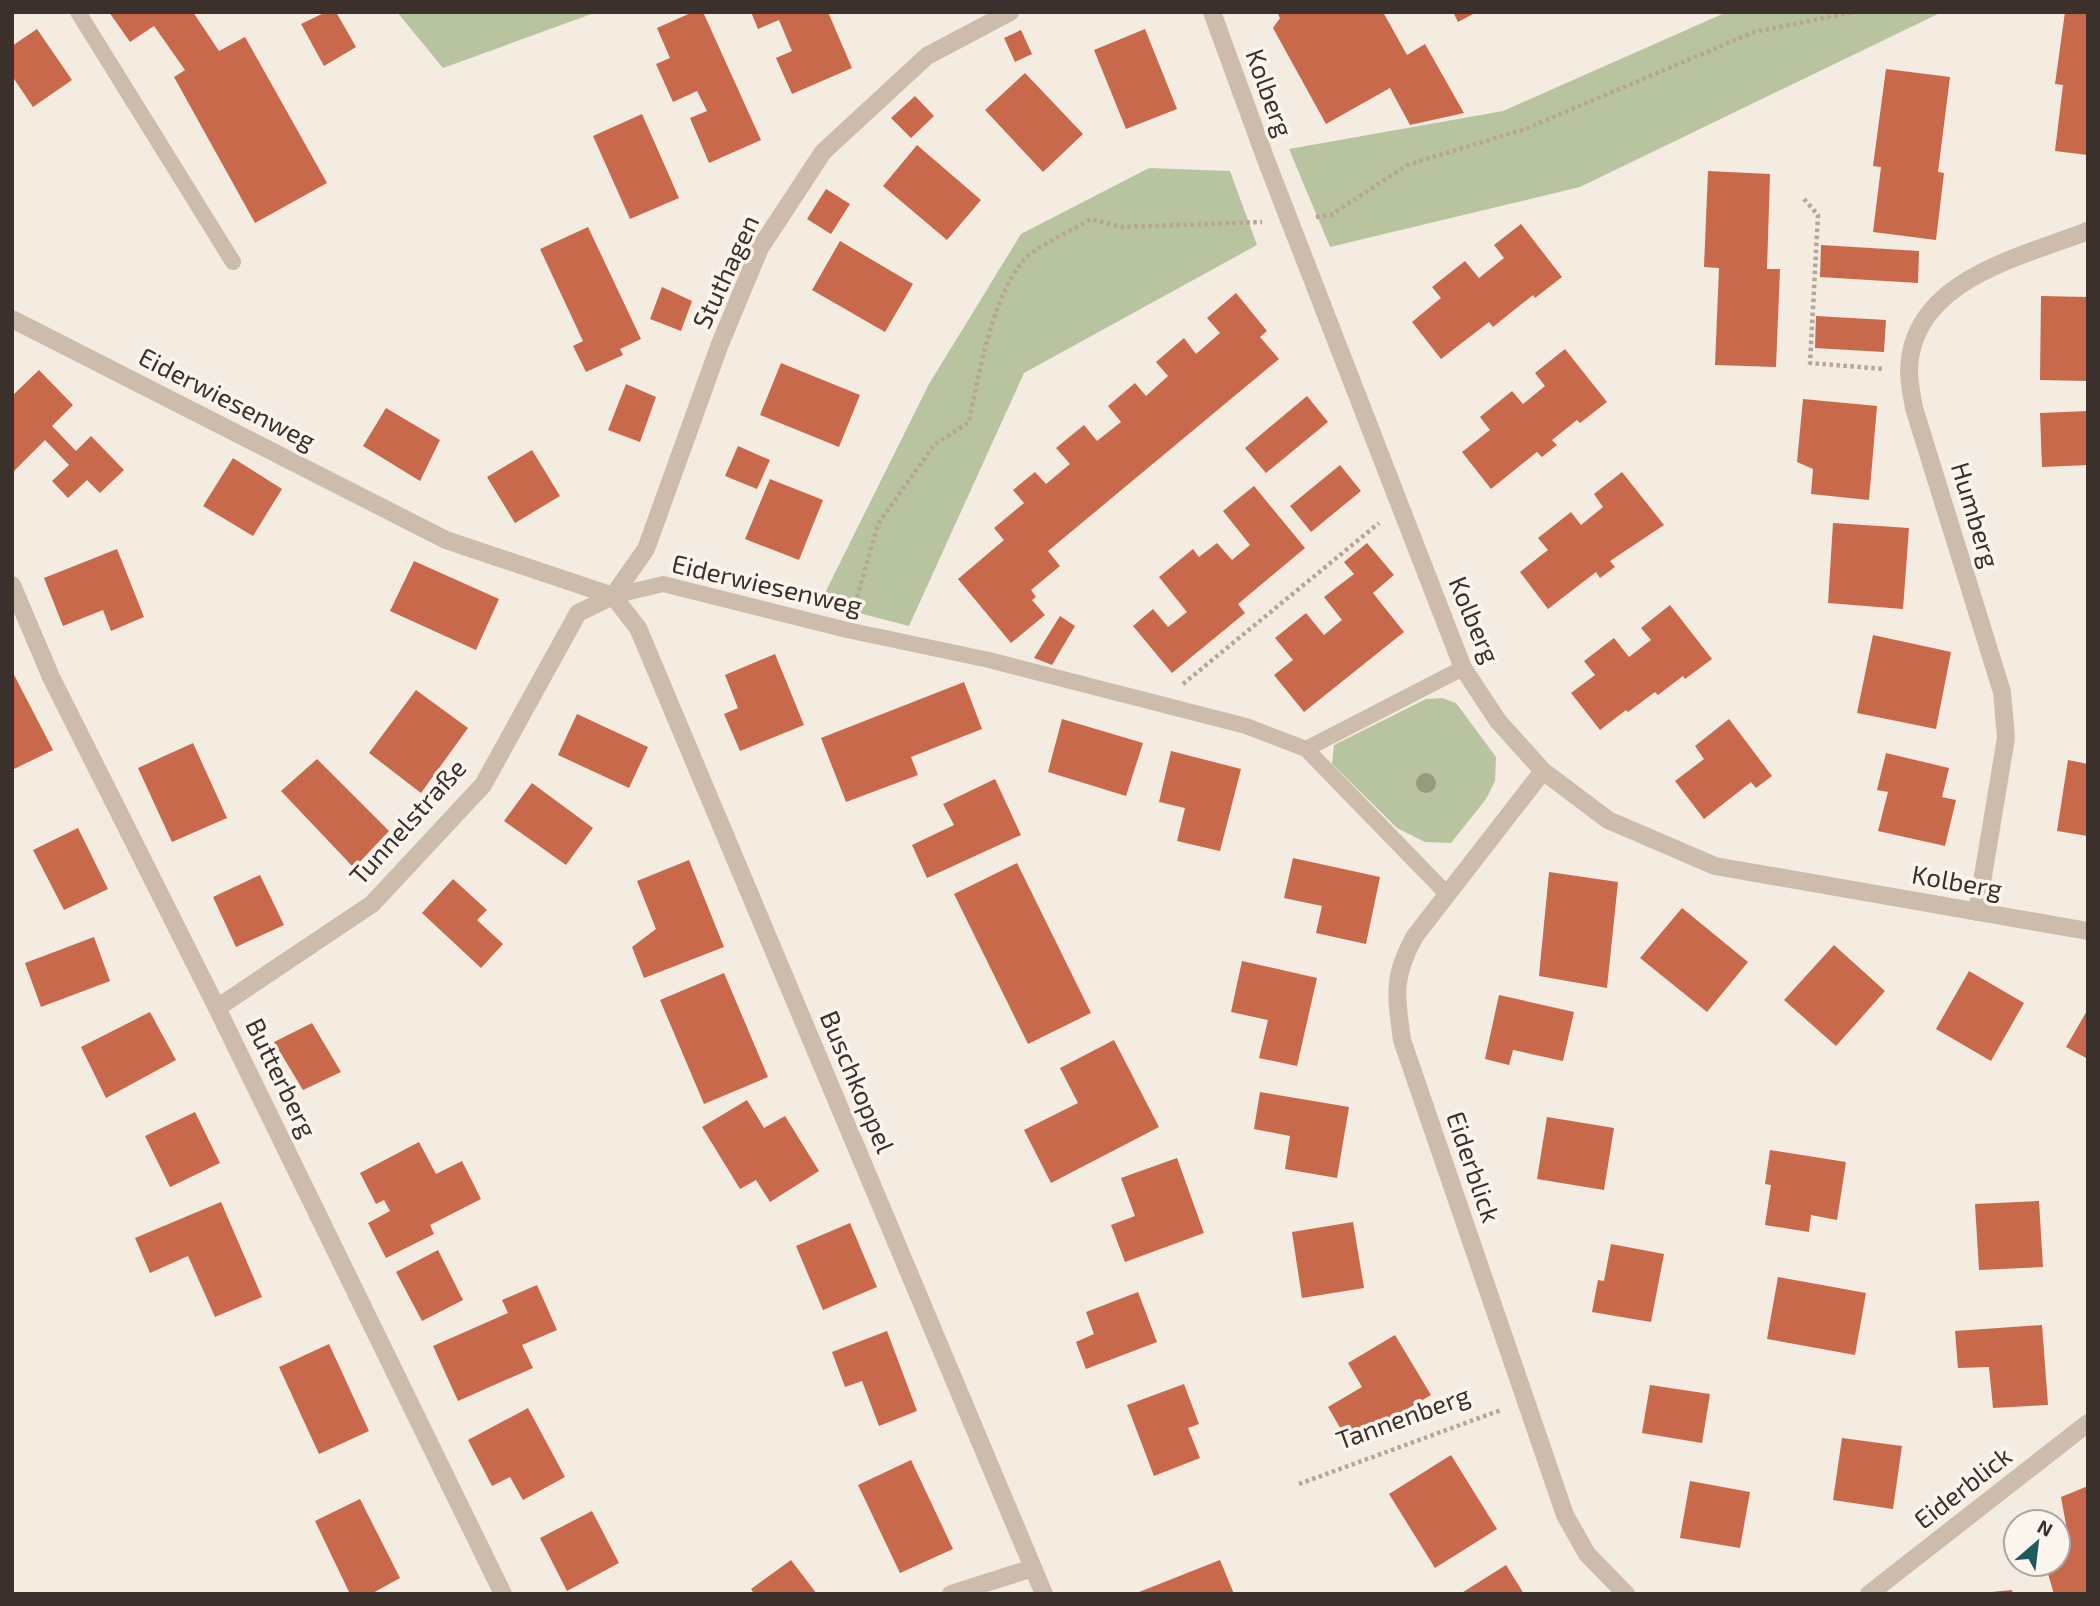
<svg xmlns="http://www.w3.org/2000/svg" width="2100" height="1606" font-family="'Exo 2',sans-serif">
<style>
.green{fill:#b8c4a0}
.building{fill:#c8694b}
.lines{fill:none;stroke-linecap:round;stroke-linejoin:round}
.path{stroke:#b9a596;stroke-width:4.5;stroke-dasharray:3.5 3.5;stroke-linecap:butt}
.lane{stroke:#cdbbac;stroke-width:16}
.street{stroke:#cdbbac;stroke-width:18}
.tree{fill:#969b7f}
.labels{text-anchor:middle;stroke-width:7;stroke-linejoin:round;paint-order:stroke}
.street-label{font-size:26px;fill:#3b302b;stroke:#fbf5ee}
</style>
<rect width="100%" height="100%" fill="#f4ebe1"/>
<path class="green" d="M397 12H597L443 68Z
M1727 12H1942L1580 187 1330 247 1289 149 1503 111Z
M1149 168 1230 171 1257 245 1024 373 909 626 820 603 929 384 1021 234Z
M1442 698 1456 703 1496 757 1495 781 1486 799 1451 843 1425 842 1397 828 1332 764 1334 745 1426 699Z"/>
<path class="building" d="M109 12H193L219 51 245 37 327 183 255 223 174 77 185 70 154 26 130 42Z
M326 12H336L356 47 324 66 301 24Z
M693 12H703L761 140 709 163 690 118 707 111 697 91 673 102 656 64 670 58 657 28Z
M751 12H828L852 68 792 94 776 58 792 51 779 20 758 29Z
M1277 12H1383L1407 55 1425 44 1464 113 1410 125 1390 88 1326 124 1273 28 1280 18Z
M1453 12H1477L1458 22Z
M2065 12H2088V155L2055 151 2063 85 2055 84Z
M37 29 72 80 33 107 12 76V46Z
M1145 29 1177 109 1126 129 1094 50Z
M1021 30 1032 54 1015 62 1004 38Z
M1886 69 1950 77 1938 172 1944 173 1936 240 1873 232 1881 167 1873 166Z
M1025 73 1083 134 1043 172 985 110Z
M915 96 934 116 911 138 891 118Z
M642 114 679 198 630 219 593 136Z
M917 145 981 200 947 240 883 186Z
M1708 171 1770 174 1767 269H1780L1776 367 1715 365 1719 268 1704 267Z
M826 189 850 204 831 234 807 219Z
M1521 224 1562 277 1535 298 1533 295 1493 327 1489 322 1441 359 1412 322 1441 298 1432 287 1465 261 1479 278 1504 258 1494 245Z
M588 227 641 339 620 349 623 355 586 372 573 346 583 341 540 249Z
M840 241 913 284 885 332 812 290Z
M1821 245 1919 251 1918 283 1820 277Z
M662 287 692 301 681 331 650 319Z
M1236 293 1267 331 1260 337 1279 359 1048 551 1060 566 1031 590 1036 597 1032 600 1045 615 1011 643 958 579 1004 540 994 528 1024 503 1013 490 1035 472 1046 484 1070 464 1056 448 1084 425 1097 441 1121 422 1108 406 1135 383 1146 396 1168 376 1156 362 1184 338 1196 354 1220 333 1207 318Z
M2041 296 2088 297V381L2040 380Z
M1816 316 1886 320 1884 352 1815 348Z
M1565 349 1607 402 1580 423 1577 420 1552 440 1557 445 1542 457 1537 452 1491 489 1462 452 1490 430 1480 417 1512 391 1523 404 1545 386 1535 373Z
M781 363 860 395 839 447 760 415Z
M39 370 73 405 52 426 76 451 91 436 124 470 100 493 87 480 68 498 52 481 69 465 45 440 12 473V396Z
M626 384 656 397 640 442 608 430Z
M1307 396 1328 422 1266 473 1245 448Z
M1803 399 1877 406 1869 500 1811 494 1813 469 1797 462Z
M386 408 440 440 420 481 363 446Z
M2088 411V465L2042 467 2040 413Z
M738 446 770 460 757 489 725 476Z
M532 450 560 496 515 523 487 477Z
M233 458 282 489 253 536 203 506Z
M1340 465 1361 491 1311 532 1290 506Z
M1622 472 1664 525 1610 561 1615 567 1600 578 1596 572 1548 609 1520 572 1548 550 1538 538 1571 512 1581 525 1603 507 1594 494Z
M770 479 823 500 799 560 745 539Z
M1254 486 1305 548 1238 604 1245 613 1172 673 1133 626 1153 609 1168 627 1187 612 1159 577 1193 549 1199 557 1217 543 1232 560 1250 545 1223 511Z
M1833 523 1909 528 1903 609 1828 603Z
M1367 543 1394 575 1373 593 1404 632 1304 712 1274 675 1293 660 1275 638 1306 613 1324 635 1342 620 1324 597 1354 574 1344 562Z
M117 549 144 617 111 631 103 610 63 626 44 578Z
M414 561 499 599 476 650 390 611Z
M1670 605 1712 659 1685 679 1683 676 1658 695 1655 692 1628 712 1626 710 1600 730 1571 693 1595 675 1584 661 1614 638 1629 657 1651 640 1641 628Z
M1060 616 1075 626 1052 665 1034 658Z
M1873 635 1951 652 1936 729 1857 713Z
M775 654 804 725 740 751 724 714 738 708 725 675Z
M12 671 53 750 12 770Z
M964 682 982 729 911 757 918 775 846 802 821 738Z
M416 690 468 728 421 793 369 753Z
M577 714 648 747 629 788 558 755Z
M1062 719 1143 743 1126 796 1048 772Z
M1729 719 1772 776 1756 788 1751 782 1704 819 1675 781 1704 759 1695 746Z
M193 743 227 818 172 842 138 768Z
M1171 751 1241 769 1220 851 1177 841 1185 808 1159 802Z
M1886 753 1949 768 1942 797 1956 800 1945 846 1878 831 1888 792 1877 790Z
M317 759 389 831 354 868 281 791Z
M2068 760 2088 764V836L2057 831Z
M995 779 1021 835 927 878 912 845 954 825 943 804Z
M532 783 593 828 566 865 504 821Z
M78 828 108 889 64 910 33 850Z
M1293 858 1380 877 1366 944 1316 933 1322 906 1284 898Z
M689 860 724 947 644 978 632 947 656 929 637 881Z
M1017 863 1091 1013 1028 1044 954 894Z
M1549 872 1618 882 1607 988 1539 976Z
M260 875 284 925 236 947 213 897Z
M453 879 487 910 477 920 503 944 481 968 422 913Z
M1682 908 1748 962 1707 1012 1640 958Z
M94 937 110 981 41 1007 25 963Z
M1834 945 1885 991 1836 1046 1784 1000Z
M1242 961 1317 978 1297 1066 1259 1058 1268 1020 1231 1012Z
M1969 971 2024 1003 1991 1061 1936 1029Z
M724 973 768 1077 704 1104 660 1000Z
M1499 995 1574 1012 1563 1061 1513 1050 1509 1065 1485 1059Z
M2088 1009V1059L2066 1047Z
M150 1012 176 1060 106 1098 81 1047Z
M312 1023 341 1072 303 1090 274 1042Z
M1114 1040 1159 1127 1051 1183 1024 1130 1078 1103 1060 1068Z
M1260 1092 1349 1107 1337 1178 1285 1169 1290 1136 1254 1129Z
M747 1100 764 1128 785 1116 819 1171 770 1202 756 1180 740 1189 702 1127Z
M195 1112 220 1163 170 1187 145 1136Z
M1547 1117 1614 1128 1604 1190 1537 1179Z
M419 1142 436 1174 462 1161 481 1199 430 1225 434 1234 386 1258 368 1223 390 1211 384 1200 376 1204 360 1173Z
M1770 1150 1846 1162 1837 1220 1811 1215 1809 1232 1765 1225 1771 1185 1765 1184Z
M1177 1158 1204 1233 1125 1262 1111 1225 1135 1216 1121 1178Z
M2039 1201 2043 1267 1979 1270 1975 1204Z
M221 1202 262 1297 215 1317 188 1256 150 1273 135 1238Z
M1353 1222 1364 1288 1302 1298 1292 1232Z
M850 1223 877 1287 823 1310 796 1246Z
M1611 1244 1664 1254 1651 1322 1592 1312 1598 1280 1604 1281Z
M438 1250 463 1300 422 1321 396 1272Z
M1778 1277 1866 1293 1855 1355 1767 1339Z
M537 1285 557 1330 522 1345 533 1368 458 1401 433 1346 508 1313 502 1300Z
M1138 1292 1157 1342 1086 1369 1076 1342 1094 1334 1086 1312Z
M2042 1325 2048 1405 1993 1408 1989 1367 1958 1368 1955 1331Z
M887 1331 917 1411 879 1426 862 1381 845 1387 832 1352Z
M1395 1335 1431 1395 1349 1443 1328 1407 1362 1387 1348 1363Z
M329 1344 369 1431 319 1454 279 1367Z
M1184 1384 1199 1424 1188 1428 1200 1458 1154 1476 1127 1405Z
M1650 1385 1710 1394 1702 1443 1642 1433Z
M528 1408 565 1477 523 1500 510 1477 492 1486 468 1440Z
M1842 1438 1902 1446 1893 1509 1833 1500Z
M1451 1455 1497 1529 1435 1568 1389 1494Z
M911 1460 953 1549 900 1573 858 1485Z
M1690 1481 1750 1492 1740 1548 1680 1538Z
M2088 1486V1594H2054L2045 1564H2058V1532L2067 1530 2061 1497Z
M360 1499 400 1578 371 1594H350L315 1521Z
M592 1511 619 1563 567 1591 540 1538Z
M791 1560 817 1594H754L751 1589Z
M1220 1560 1234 1594H1134Z
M1506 1565 1524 1594H1460Z
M2012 1590 2013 1594H1991V1592Z"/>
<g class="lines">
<path class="path" d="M1804 199 1818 215 1810 363 1884 369
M1316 217 1331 215 1407 165 1525 129 1754 32 1854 12
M855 604 878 524 934 445 969 422C978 377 995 279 1033 252 1051 239 1072 231 1090 219L1122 227 1262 222
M1183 684 1379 523
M1299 1484 1501 1410"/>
<path class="lane" d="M78 12 233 262
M613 596 663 584 847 630 989 660 1246 726 1306 749
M1446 893 1306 749 1463 668"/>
<path class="street" d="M1212 12 1266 160 1463 668 1498 721 1543 771 1608 820 1715 866 2088 931
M12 319 446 540 613 596
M12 585 51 677 217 1008 503 1594
M613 596 638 628 1044 1594
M1543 771 1415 936C1392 977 1396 995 1402 1040L1565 1515 1587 1554 1626 1594
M1977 912 2006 738 2002 692 1914 408C1912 396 1909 383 1909 370 1911 280 2021 257 2088 231
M217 1008 372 904 483 785 578 613 613 596 646 549 720 344 760 248 823 152 927 56 1010 12
M951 1594 1033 1568
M1869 1594 2088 1423"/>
</g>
<circle class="tree" cx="1426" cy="783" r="10"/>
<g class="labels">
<g class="street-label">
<text transform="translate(1269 93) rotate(70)" y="9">Kolberg</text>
<text transform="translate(726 272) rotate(-65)" y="9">Stuthagen</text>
<text transform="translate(227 399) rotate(27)" y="9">Eiderwiesenweg</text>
<text transform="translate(1975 515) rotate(73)" y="9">Humberg</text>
<text transform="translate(767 585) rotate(13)" y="9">Eiderwiesenweg</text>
<text transform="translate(1474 620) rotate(67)" y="9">Kolberg</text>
<text transform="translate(408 822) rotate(-48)" y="9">Tunnelstraße</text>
<text transform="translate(1957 882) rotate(10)" y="9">Kolberg</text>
<text transform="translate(281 1078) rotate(64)" y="9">Butterberg</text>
<text transform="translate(857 1082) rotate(67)" y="9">Buschkoppel</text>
<text transform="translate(1473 1167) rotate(71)" y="9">Eiderblick</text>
<text transform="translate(1403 1418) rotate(-20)" y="9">Tannenberg</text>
<text transform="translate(1963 1488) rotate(-38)" y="9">Eiderblick</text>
</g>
</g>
<rect width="2100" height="1606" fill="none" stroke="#3b302b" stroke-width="28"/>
<g transform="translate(2037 1543) rotate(28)"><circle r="33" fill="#fbf5ee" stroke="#aea6a0" stroke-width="2"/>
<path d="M0-5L12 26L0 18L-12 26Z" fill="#1f5a5e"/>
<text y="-10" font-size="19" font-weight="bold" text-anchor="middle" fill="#3b302b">N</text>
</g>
</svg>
